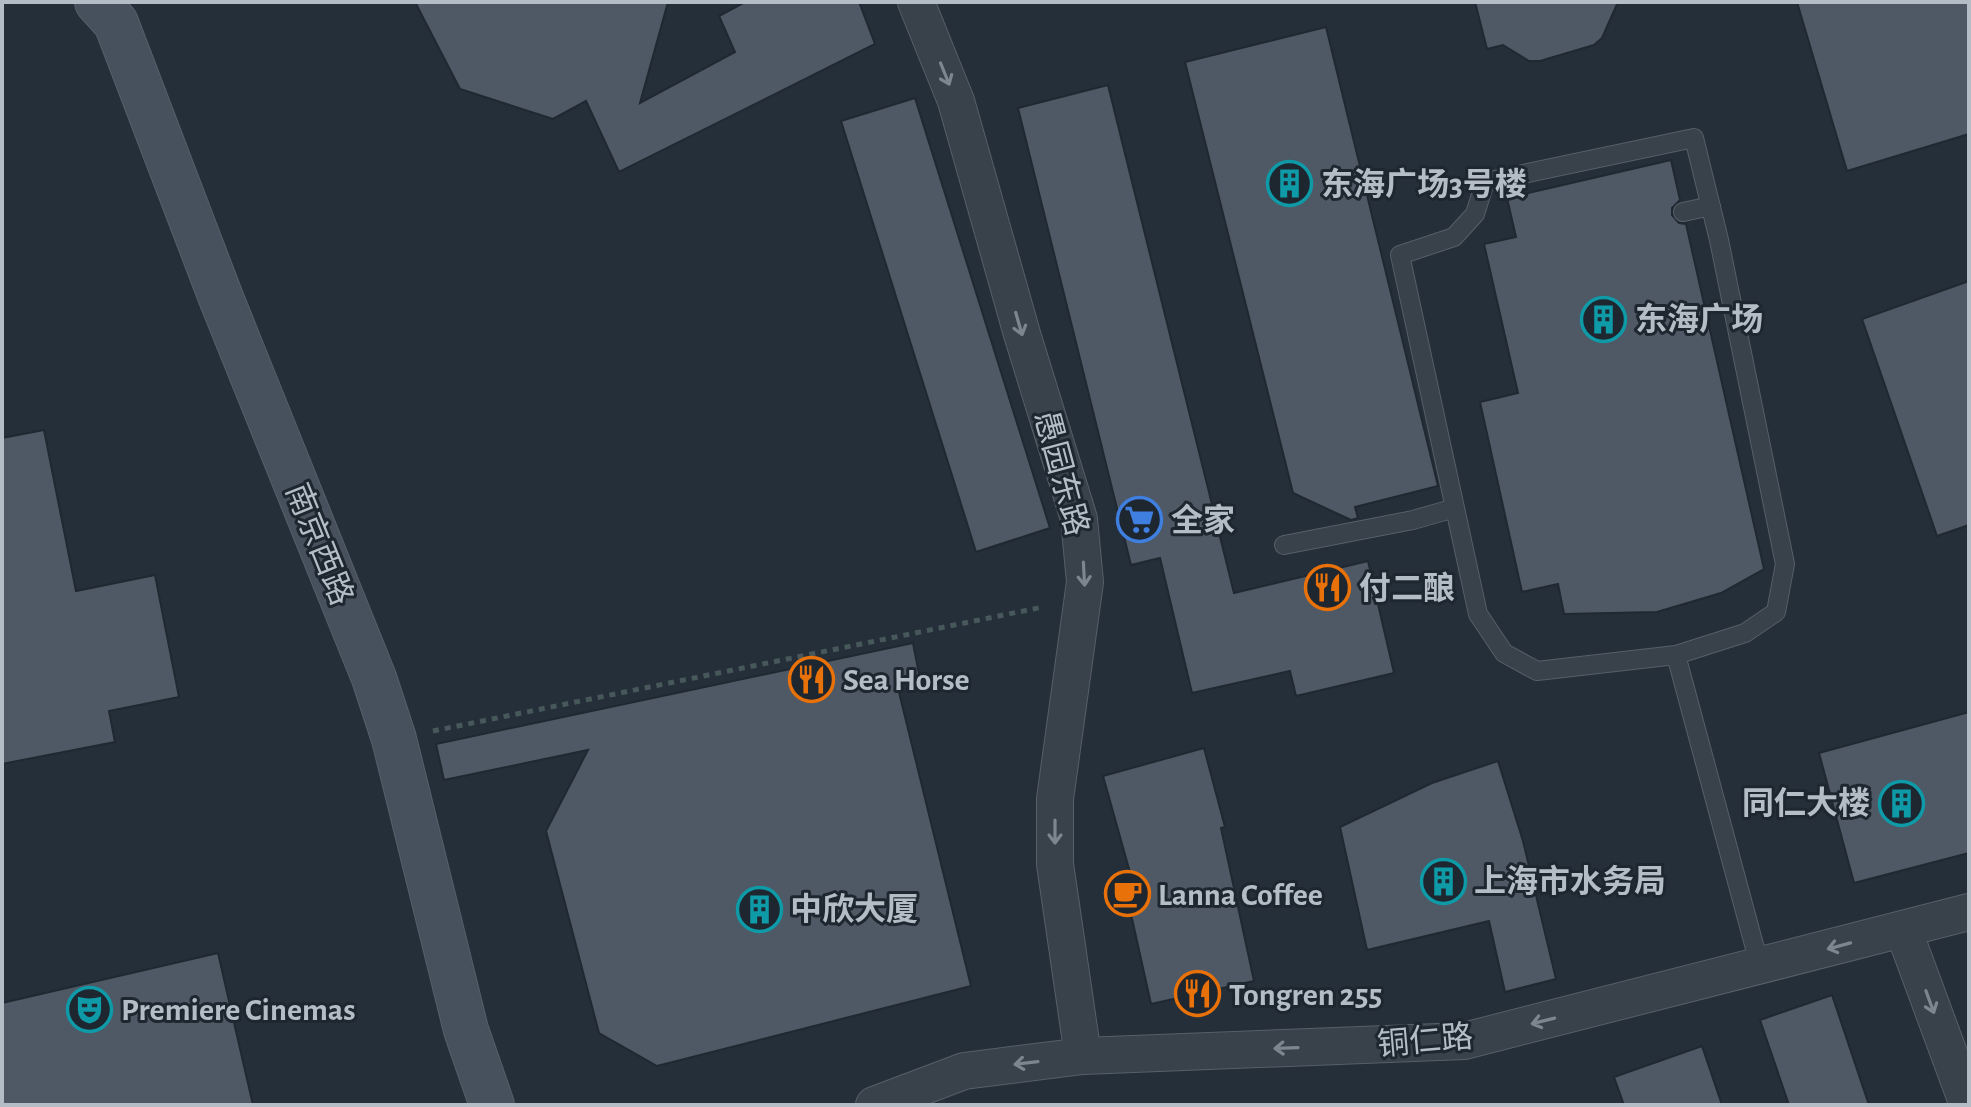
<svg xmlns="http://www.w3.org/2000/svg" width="1971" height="1107" font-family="'Alegreya Sans','Noto Sans SC',sans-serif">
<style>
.building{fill:#4e5965;stroke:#202831;stroke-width:2}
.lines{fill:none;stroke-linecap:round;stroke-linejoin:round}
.service-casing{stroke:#575f68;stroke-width:20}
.minor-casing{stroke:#575f68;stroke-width:38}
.secondary-casing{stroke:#575f68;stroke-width:46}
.path{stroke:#47585a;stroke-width:5;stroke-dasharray:6 6;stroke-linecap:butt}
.service{stroke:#39414a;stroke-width:18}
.minor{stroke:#39414a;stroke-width:36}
.secondary{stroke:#47505d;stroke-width:44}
.oneway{stroke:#7d858e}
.labels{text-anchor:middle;stroke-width:6;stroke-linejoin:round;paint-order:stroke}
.poi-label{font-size:32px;font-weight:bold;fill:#b4bcc6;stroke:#1e262f;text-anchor:start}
.street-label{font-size:32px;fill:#b4bcc6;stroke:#1e262f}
</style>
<rect width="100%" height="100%" fill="#252f3a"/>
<path class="building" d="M415 2H668L640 103 735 52 719 16 745 2H859L875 44 619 172 586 101 553 119 460 89Z
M1475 2H1618L1602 38 1594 45 1540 61H1529L1503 45 1487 49Z
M1797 2H1969V134L1847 171Z
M1326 27 1438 486 1355 507 1358 518 1351 520 1293 493 1185 62Z
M1108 85 1234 593 1368 561 1394 673 1296 696 1290 671 1192 693 1160 558 1131 565 1018 108Z
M915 98 1050 528 976 552 841 121Z
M1671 160 1680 200 1672 208V215L1679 223 1686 224 1764 569 1721 593 1657 612 1564 614 1558 584 1522 592 1480 402 1518 393 1484 244 1516 237 1507 198Z
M1969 281V525L1937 536 1862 319Z
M44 430 76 591 155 575 179 697 109 711 115 742 2 764V438Z
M913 643 920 679 897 684 971 986 657 1066 599 1033 546 831 588 750 444 780 436 744Z
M1969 712V853L1854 883 1819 753Z
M1204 748 1225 827 1221 828 1254 981 1151 1004 1123 878 1131 876 1103 776Z
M1498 761 1523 841 1556 979 1505 992 1489 921 1367 950 1340 827 1432 783Z
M218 953 253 1105H2V1003Z
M1832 995 1869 1105H1789L1760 1020Z
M1702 1046 1722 1105H1624L1614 1077Z"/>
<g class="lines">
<defs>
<path id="service" d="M1694 138 1719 240 1785 564 1776 612 1745 633 1676 655 1537 671 1504 653 1478 614 1400 255 1454 237 1475 214 1485 182Z
M1683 212 1711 206
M1284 545 1413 520 1455 508
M1676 655 1760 967"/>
<path id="minor" d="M916 2 956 101 1022 334 1079 519 1085 582 1055 799V864L1083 1056
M1903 929 1968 1105
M874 1105 964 1071 1083 1056 1464 1041 1969 912"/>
<path id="secondary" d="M97 2 116 23 221 298 374 678 394 739 466 1030 492 1105"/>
</defs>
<use href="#service" class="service-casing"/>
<use href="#minor" class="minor-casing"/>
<use href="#secondary" class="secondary-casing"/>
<path class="path" d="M433 731 1043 607"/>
<use href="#service" class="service"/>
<use href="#minor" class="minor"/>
<use href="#secondary" class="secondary"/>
</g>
<defs><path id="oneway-shaft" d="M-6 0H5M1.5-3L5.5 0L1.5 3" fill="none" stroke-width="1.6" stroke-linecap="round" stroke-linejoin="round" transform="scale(2)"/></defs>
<g class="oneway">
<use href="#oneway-shaft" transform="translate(945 74) rotate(68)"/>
<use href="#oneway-shaft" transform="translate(1019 324) rotate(74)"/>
<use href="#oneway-shaft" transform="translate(1084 574) rotate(87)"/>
<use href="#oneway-shaft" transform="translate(1055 832) rotate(90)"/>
<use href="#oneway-shaft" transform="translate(1839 946) rotate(165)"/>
<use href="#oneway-shaft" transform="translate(1930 1002) rotate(70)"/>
<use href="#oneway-shaft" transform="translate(1543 1021) rotate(166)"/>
<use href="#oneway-shaft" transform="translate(1286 1048) rotate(178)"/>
<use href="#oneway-shaft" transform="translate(1026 1063) rotate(173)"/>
</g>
<defs>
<symbol id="building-ring" viewBox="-11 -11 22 22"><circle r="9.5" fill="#1e262f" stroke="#0f9aa8" stroke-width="1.5"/><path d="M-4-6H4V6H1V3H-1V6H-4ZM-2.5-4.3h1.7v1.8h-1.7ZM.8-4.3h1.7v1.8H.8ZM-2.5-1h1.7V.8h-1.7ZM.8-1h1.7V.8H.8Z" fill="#0f9aa8"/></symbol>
<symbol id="supermarket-ring" viewBox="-11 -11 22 22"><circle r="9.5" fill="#1e262f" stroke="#3f7fe0" stroke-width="1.5"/><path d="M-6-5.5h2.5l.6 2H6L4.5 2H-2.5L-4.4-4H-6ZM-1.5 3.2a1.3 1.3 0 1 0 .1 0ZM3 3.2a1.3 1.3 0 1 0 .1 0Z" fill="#3f7fe0"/></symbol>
<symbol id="restaurant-ring" viewBox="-11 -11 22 22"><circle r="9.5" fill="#1e262f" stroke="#e8710a" stroke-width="1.5"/><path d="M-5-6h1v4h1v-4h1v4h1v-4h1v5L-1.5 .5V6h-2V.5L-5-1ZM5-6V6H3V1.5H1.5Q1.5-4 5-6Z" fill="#e8710a"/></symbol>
<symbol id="cafe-ring" viewBox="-11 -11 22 22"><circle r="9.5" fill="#1e262f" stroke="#e8710a" stroke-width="1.5"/><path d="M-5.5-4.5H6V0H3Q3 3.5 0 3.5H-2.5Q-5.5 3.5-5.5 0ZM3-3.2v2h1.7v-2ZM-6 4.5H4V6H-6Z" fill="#e8710a"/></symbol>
<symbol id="theatre-ring" viewBox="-11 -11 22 22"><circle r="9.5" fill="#1e262f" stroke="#0f9aa8" stroke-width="1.5"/><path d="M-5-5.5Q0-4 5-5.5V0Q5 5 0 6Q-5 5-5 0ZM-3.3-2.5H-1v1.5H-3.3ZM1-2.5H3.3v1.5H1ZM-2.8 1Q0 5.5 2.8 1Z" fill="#0f9aa8"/></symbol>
</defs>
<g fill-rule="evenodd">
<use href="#building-ring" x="1264" y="158" width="51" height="51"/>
<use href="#building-ring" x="1578" y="294" width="51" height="51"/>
<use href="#supermarket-ring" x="1114" y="494" width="51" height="51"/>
<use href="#restaurant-ring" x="1302" y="562" width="51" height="51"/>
<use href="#restaurant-ring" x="786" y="654" width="51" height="51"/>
<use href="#building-ring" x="1876" y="778" width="51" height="51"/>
<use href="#building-ring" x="1418" y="856" width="51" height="51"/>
<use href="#cafe-ring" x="1102" y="868" width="51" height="51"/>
<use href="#building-ring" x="734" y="884" width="51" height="51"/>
<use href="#restaurant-ring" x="1172" y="968" width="51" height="51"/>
<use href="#theatre-ring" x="64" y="984" width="51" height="51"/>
</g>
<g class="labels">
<g class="poi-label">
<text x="1321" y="195">东海广场3号楼</text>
<text x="1635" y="330">东海广场</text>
<text x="1171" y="531">全家</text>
<text x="1359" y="599">付二酿</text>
<text x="843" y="690">Sea Horse</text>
<text x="1870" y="814" text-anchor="end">同仁大楼</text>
<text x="1474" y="892">上海市水务局</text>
<text x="1158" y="905">Lanna Coffee</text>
<text x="790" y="920">中欣大厦</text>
<text x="1229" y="1005">Tongren 255</text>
<text x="121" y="1020">Premiere Cinemas</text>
</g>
<g class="street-label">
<text transform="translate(1062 473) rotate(75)" y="11">愚园东路</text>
<text transform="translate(320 544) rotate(68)" y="11">南京西路</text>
<text transform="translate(1425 1040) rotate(-5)" y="11">铜仁路</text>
</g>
</g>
<rect width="1971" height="1107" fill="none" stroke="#b4bcc6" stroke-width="8"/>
</svg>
